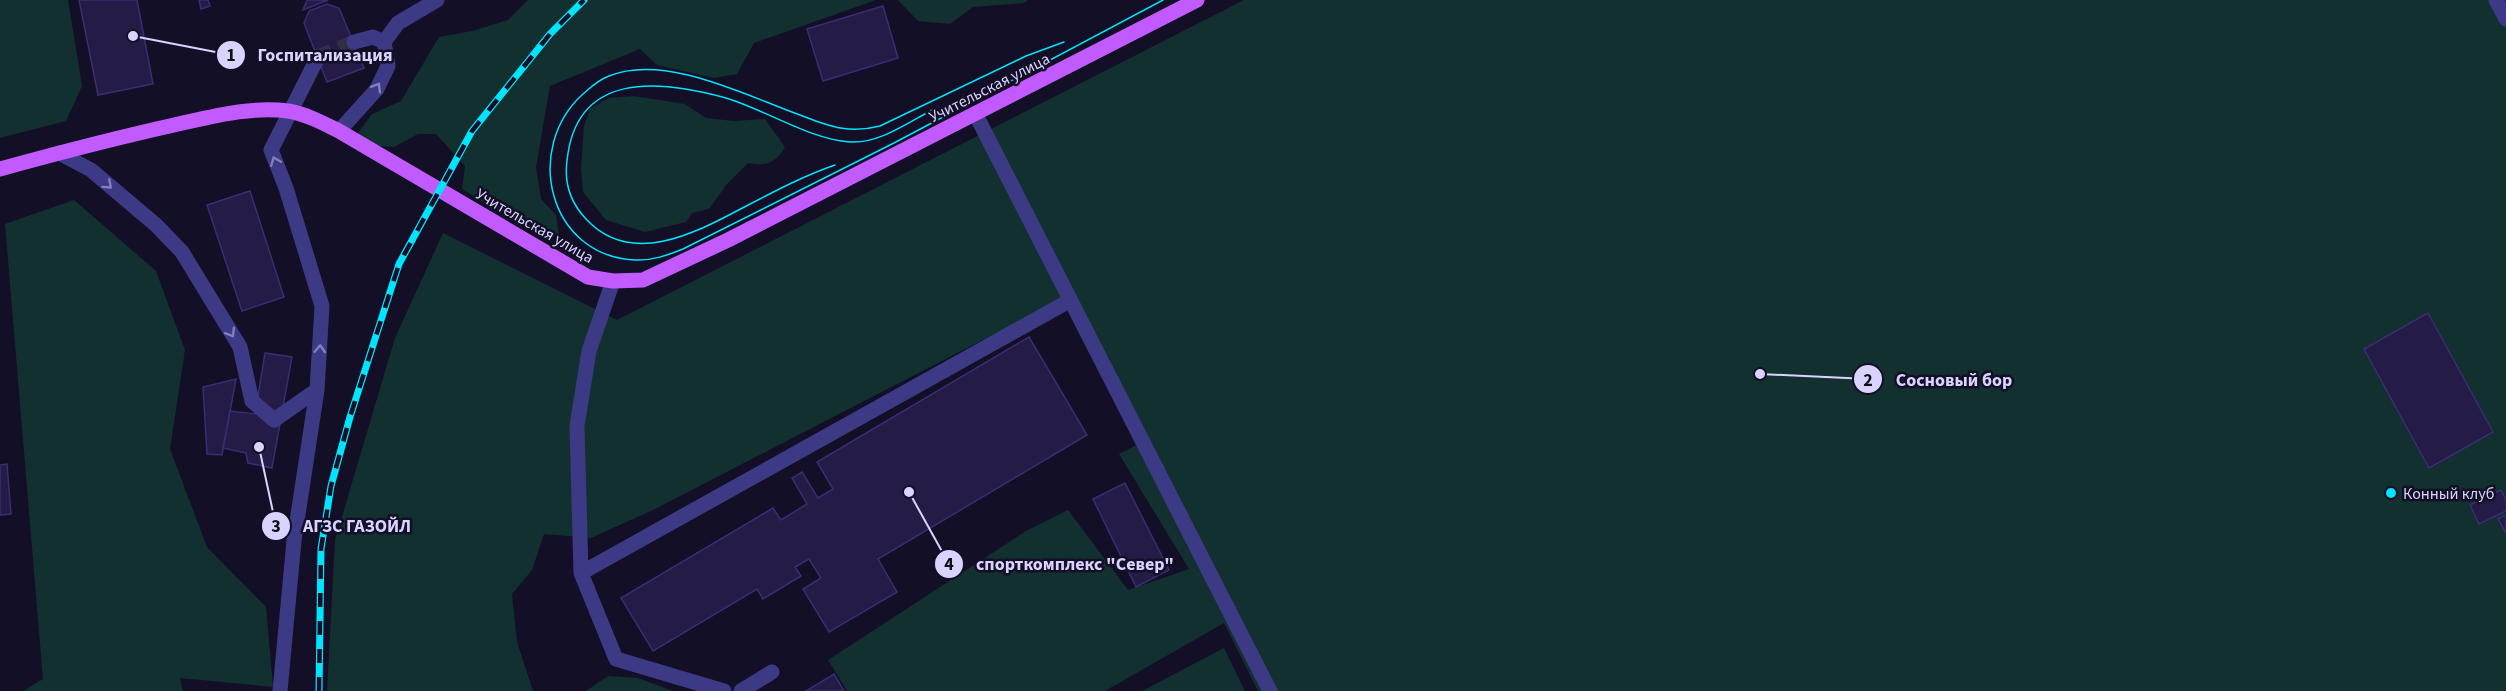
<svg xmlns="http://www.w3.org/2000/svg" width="2506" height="691" font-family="'Source Sans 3',sans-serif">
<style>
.green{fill:#12302f}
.building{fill:#241b47;stroke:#3b2d73;stroke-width:1.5}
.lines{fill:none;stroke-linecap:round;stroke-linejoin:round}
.minor-tunnel{stroke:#312d47;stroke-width:15;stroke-dasharray:15 8;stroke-linecap:butt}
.minor{stroke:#3d3a85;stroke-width:15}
.major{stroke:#c25bff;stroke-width:15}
.tram{stroke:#00e5ff;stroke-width:1.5}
.rail-casing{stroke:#00e5ff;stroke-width:7}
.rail{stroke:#130f26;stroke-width:4.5;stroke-dasharray:14;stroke-linecap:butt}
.oneway{stroke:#837fbc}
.poi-dot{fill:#00e5ff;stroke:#130f26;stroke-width:2}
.labels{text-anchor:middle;stroke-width:5;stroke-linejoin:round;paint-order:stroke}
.street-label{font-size:16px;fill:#d9d4ff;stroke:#130f26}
.poi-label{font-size:16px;fill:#d9d4ff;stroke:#130f26;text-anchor:start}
.leader{fill:none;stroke:#d9d4ff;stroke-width:2}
.callout-dot{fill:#d9d4ff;stroke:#130f26;stroke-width:2}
.mark-label{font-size:18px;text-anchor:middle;font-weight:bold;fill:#111}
.callout-label{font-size:18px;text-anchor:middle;font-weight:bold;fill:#d9d4ff;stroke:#130f26;stroke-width:5;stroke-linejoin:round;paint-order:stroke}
</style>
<rect width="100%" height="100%" fill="#130f26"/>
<path class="green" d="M0 0H68L82 86 66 121 0 138Z
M528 0H876L754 43 737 74 714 78 657 65 640 49 550 86 536 167 541 199 556 215 559 236 535 233 462 189 465 166 436 134H418L394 147 366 145 358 133 372 114 401 101 439 37 472 31 508 20Z
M898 0H1028L1024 3 973 7 950 24 918 21Z
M1244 0H2506V691H1258L1224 623 1105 691H847L828 660 1026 531 1068 510 1128 590 1189 569 1119 454 1136 445 1074 311 1062 299 655 509 591 538 544 534 532 570 512 594 517 642 533 691H327L335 540 395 338 443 233 617 320Z
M634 96 685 104 706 118 734 121 765 119 785 147C775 164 766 166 748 163L727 184 709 209 692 213 686 222 645 232 606 220 583 192 581 167 584 126 590 109 608 98Z
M74 200 156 271 185 350 170 449 207 547 266 607 273 687 180 678 183 691H23L43 679 5 224Z
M1224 648 1245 691H1142Z
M608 676 638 678 673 691H586Z"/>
<path class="building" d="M79 0H137L153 84 98 95Z
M199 0H208L210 6 201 9Z
M307 0H328L303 10Z
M327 4 339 8 364 68 327 82 304 23 309 11Z
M883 6 898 58 823 81 807 29Z
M250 191 284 297 242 311 207 205Z
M2428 313 2493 432 2429 468 2364 349Z
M1029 337 1087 435 878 559 897 592 829 632 803 589 821 578 809 559 795 567 801 576 763 599 757 589 653 651 621 598 773 508 781 520 807 504 792 478 802 472 818 498 833 489 817 462Z
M265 353 292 357 272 468 248 463 246 453 223 448 230 411 255 414Z
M236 379 222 455 207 454 203 387Z
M7 464 11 514 0 515V465Z
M1125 483 1169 570 1136 587 1093 499Z
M2501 490 2506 500V511L2479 524 2470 505Z
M2506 515V533L2498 519Z
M834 674 844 691H806Z"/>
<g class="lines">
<path class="minor-tunnel" d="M318 57 354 42"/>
<path class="minor" d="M2496 0 2506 19
M384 42 398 23 437 0
M976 115 1270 691
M339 131 377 89 388 66 384 42 373 37 354 42
M59 153 91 170 156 225 182 252 240 347 252 401 274 420 317 390 322 306 286 188 271 150 318 57
M613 281 589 351 577 426 581 573 616 659 724 691
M581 573 1069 301
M280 691 294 541 317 390
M741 691 772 672"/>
<path class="major" d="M0 169C58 153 116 138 174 125 211 117 250 106 288 111 306 114 323 123 339 131L588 277 613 281 643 280 728 240 1197 0"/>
<path class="tram" d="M1064 42 1026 56 880 126C845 135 825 124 792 112 741 93 663 54 609 76 598 80 591 87 583 94 523 148 548 256 635 260 652 261 668 255 683 249L894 143 1163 0
M835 165C806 175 779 189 752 203 704 228 634 271 586 219 571 203 564 183 567 161 576 70 660 80 726 98 766 110 809 139 850 142 879 144 909 122 934 109"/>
<defs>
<path id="rail" d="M319 691 321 549 331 486 350 417 399 264 472 131 550 34 584 0"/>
</defs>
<use href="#rail" class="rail-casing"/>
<use href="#rail" class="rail"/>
</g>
<defs><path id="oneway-chevron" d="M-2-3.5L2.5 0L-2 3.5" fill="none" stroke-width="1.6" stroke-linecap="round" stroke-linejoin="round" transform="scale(1.5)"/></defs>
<g class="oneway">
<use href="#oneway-chevron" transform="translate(377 87) rotate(-59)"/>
<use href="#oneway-chevron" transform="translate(275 161) rotate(-112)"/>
<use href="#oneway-chevron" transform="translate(108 185) rotate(42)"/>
<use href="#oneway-chevron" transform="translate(231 333) rotate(59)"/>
<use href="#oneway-chevron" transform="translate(320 349) rotate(-87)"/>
</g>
<circle class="poi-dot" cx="2391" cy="493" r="6"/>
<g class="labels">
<g class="street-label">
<text transform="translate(989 87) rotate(-27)" y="6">Учительская улица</text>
<text transform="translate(535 225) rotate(30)" y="6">Учительская улица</text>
</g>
<g class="poi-label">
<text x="2403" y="499">Конный клуб</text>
</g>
</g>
<path class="leader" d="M133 36L231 55M1760 374L1868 379M259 447L276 526M909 492L949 564"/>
<g class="callout-dot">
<circle cx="133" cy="36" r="6"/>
<circle cx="1760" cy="374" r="6"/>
<circle cx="259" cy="447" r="6"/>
<circle cx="909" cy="492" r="6"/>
<circle cx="231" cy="55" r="15"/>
<circle cx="1868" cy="379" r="15"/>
<circle cx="276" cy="526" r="15"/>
<circle cx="949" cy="564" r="15"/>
</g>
<g class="mark-label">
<text x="231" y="61">1</text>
<text x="1868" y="386">2</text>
<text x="276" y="532">3</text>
<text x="949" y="570">4</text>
</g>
<g class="callout-label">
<text x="325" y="61">Госпитализация</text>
<text x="1954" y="386">Сосновый бор</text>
<text x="357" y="532">АГЗС ГАЗОЙЛ</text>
<text x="1075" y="570">спорткомплекс "Север"</text>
</g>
</svg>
